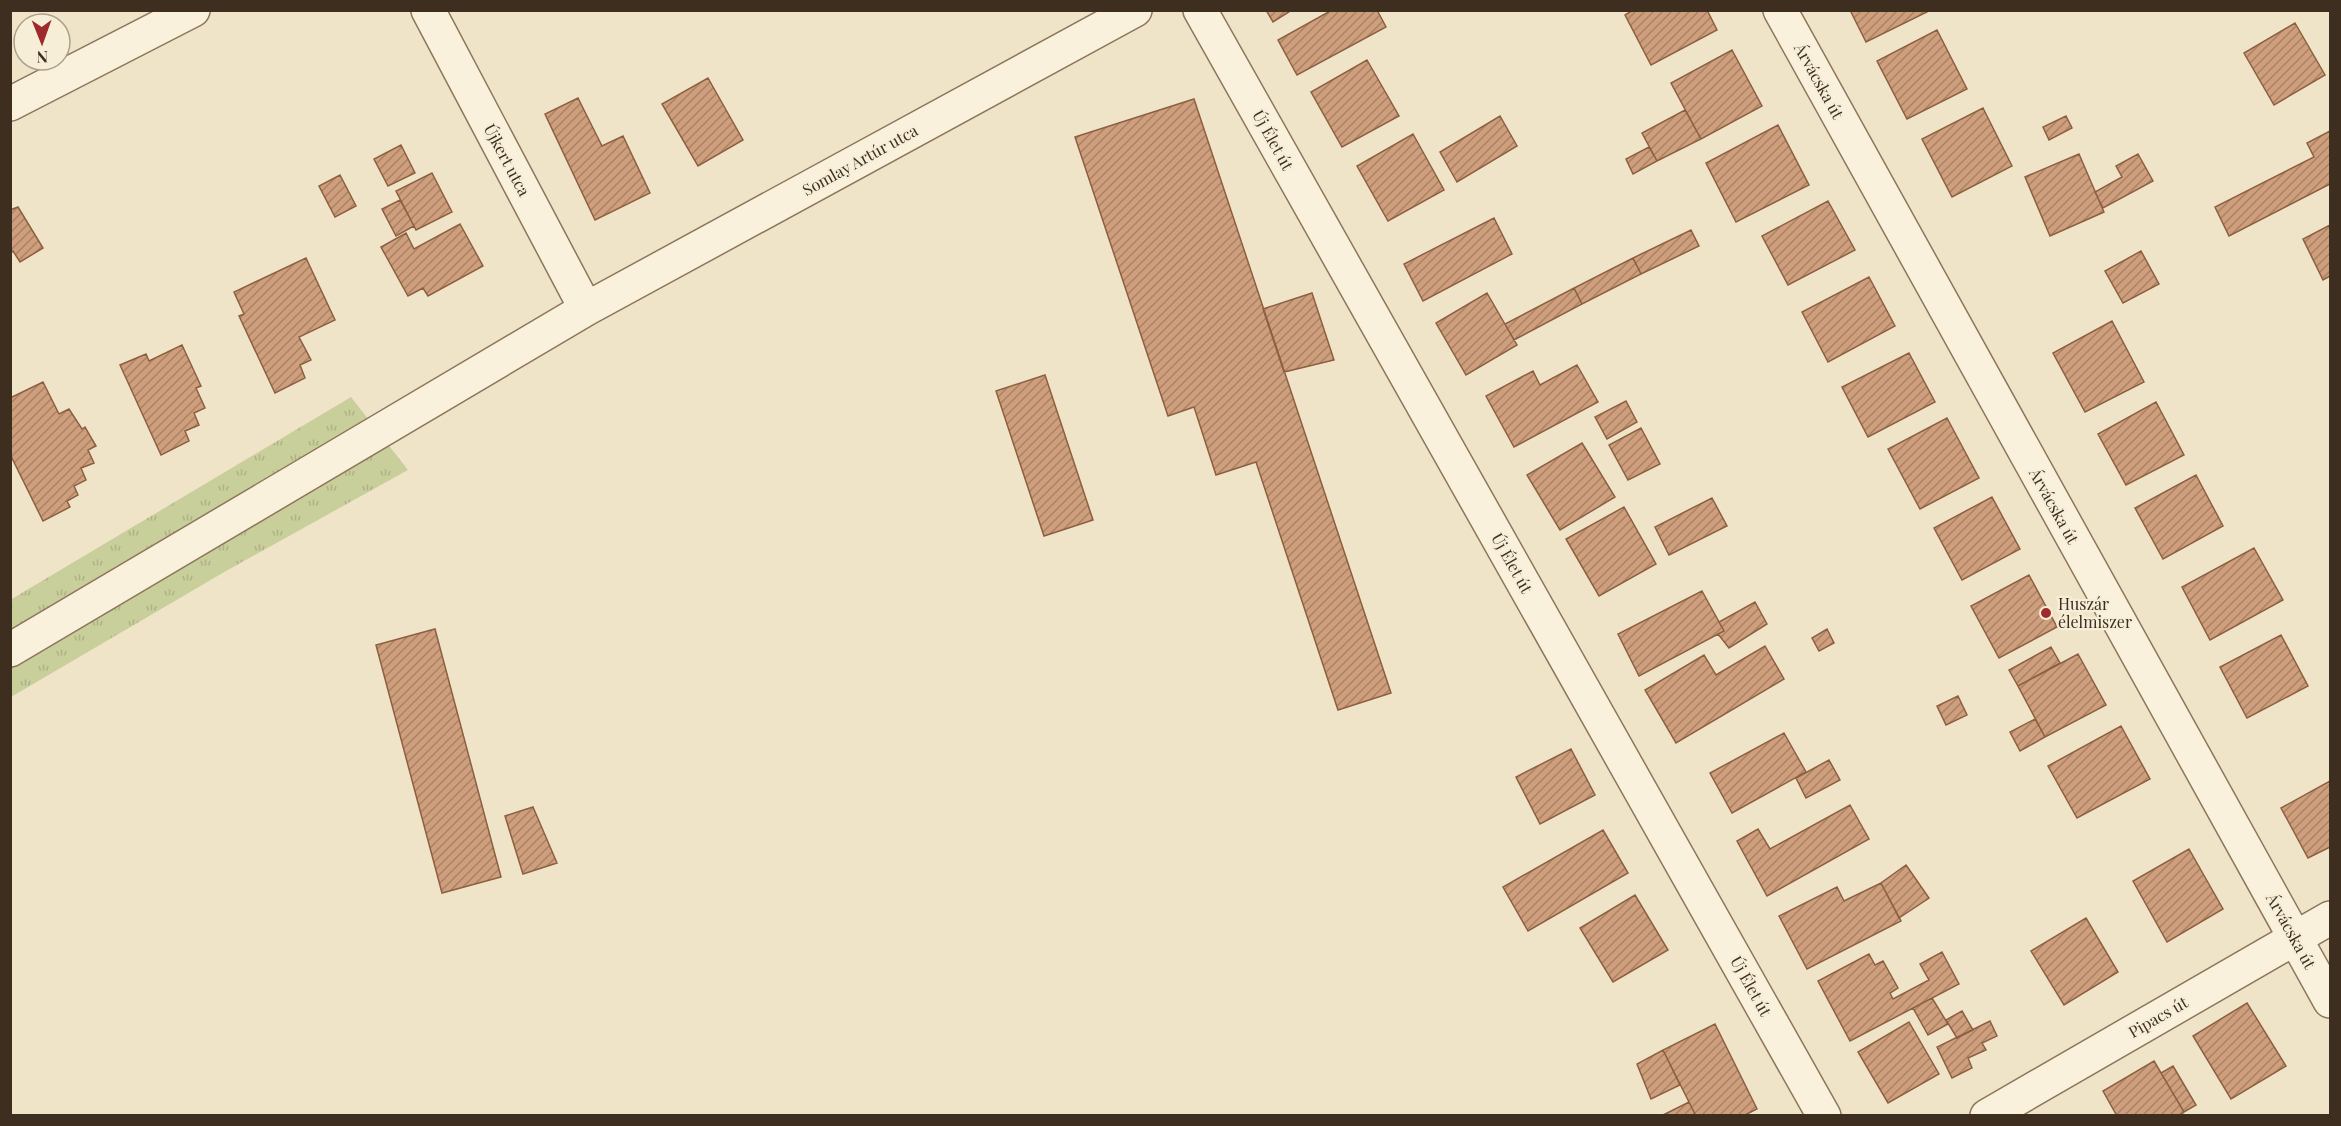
<svg xmlns="http://www.w3.org/2000/svg" width="2341" height="1126" font-family="'Playfair Display',serif">
<style>
.grass{fill:url(#grass-tufts)}
.building{fill:url(#building-hatch);stroke:#8d5f41;stroke-width:1.5}
.lines{fill:none;stroke-linecap:round;stroke-linejoin:round}
.minor-casing{stroke:#8d765c;stroke-width:36}
.minor{stroke:#faf1dc;stroke-width:33}
.poi-dot{fill:#9e2a2b;stroke:#f7eed8;stroke-width:2}
.labels{text-anchor:middle;stroke-width:4.5;stroke-linejoin:round;paint-order:stroke}
.street-label{font-size:16px;fill:#3d2e20;stroke:#f7eed8}
.poi-label{font-size:16px;fill:#3d2e20;stroke:#f7eed8;text-anchor:start}
</style>
<defs>
<pattern id="grass-tufts" width="24" height="20" patternUnits="userSpaceOnUse" patternTransform="scale(1.5)"><rect width="24" height="20" fill="#c9cf9b"/><path d="M3 7l-1-3M5 7V3M7 7l1-3M15 17l-1-3M17 17v-4M19 17l1-3" fill="none" stroke="#aeb285"/></pattern>
<pattern id="building-hatch" width="6" height="6" patternUnits="userSpaceOnUse" patternTransform="scale(1.5)"><rect width="6" height="6" fill="#cf9f7d"/><path d="M-1 1l2-2M0 6l6-6M5 7l2-2" fill="none" stroke="#a98266"/></pattern>
</defs>
<rect width="100%" height="100%" fill="#f0e4c8"/>
<path class="grass" d="M351 397 408 470 226 571 11 697 10 600Z"/>
<path class="building" d="M1266 10H1292L1273 22Z
M1332 10H1377L1386 27 1297 75 1278 40Z
M1633 10H1707L1717 30 1651 65 1625 15Z
M1850 10H1926L1927 12 1866 42Z
M2295 23 2325 75 2274 105 2244 53Z
M1937 30 1967 89 1907 119 1877 61Z
M1732 50 1762 106 1701 139 1671 83Z
M1367 60 1399 116 1342 147 1311 92Z
M708 78 743 140 698 166 662 104Z
M578 98 602 146 623 136 650 193 595 220 545 114Z
M1194 99 1391 693 1338 710 1256 462 1216 475 1194 407 1168 416 1075 137Z
M1983 108 2012 166 1952 197 1922 139Z
M1685 110 1701 139 1657 161 1642 133Z
M1500 116 1517 146 1457 182 1440 152Z
M2066 116 2072 128 2049 140 2043 127Z
M1778 125 1809 185 1736 222 1706 163Z
M2330 131V184L2229 236 2215 207 2314 157 2307 143Z
M1413 134 1444 190 1388 221 1357 166Z
M401 145 415 173 388 186 374 159Z
M1649 147 1657 161 1633 174 1626 159Z
M2079 154 2104 212 2050 236 2025 177Z
M2138 154 2153 181 2103 208 2095 192 2122 177 2116 166Z
M432 173 452 212 416 230 396 191Z
M340 175 356 206 335 217 319 186Z
M400 200 414 226 396 236 382 209Z
M1828 201 1855 250 1788 285 1762 236Z
M18 207 43 248 20 262 13 251 10 253V210Z
M1494 218 1512 254 1423 301 1404 264Z
M460 224 483 266 428 296 423 288 408 296 381 247 406 233 414 249Z
M2330 225V276L2323 280 2303 239Z
M1691 230 1699 246 1641 274 1633 258Z
M2141 251 2159 284 2123 303 2105 271Z
M306 258 335 320 299 337 311 360 300 365 305 378 275 393 239 316 244 314 234 292Z
M1633 258 1641 274 1582 304 1574 288Z
M1869 277 1895 326 1828 362 1802 312Z
M1574 288 1582 304 1514 340 1505 324Z
M1312 293 1334 360 1284 372 1263 309Z
M1487 293 1517 345 1466 375 1436 323Z
M2112 321 2144 382 2085 412 2053 353Z
M182 345 201 386 196 388 205 408 194 413 199 425 185 431 189 441 161 455 120 365 146 354 149 361Z
M1909 353 1935 402 1868 437 1842 387Z
M1577 365 1598 402 1514 447 1486 396 1533 371 1540 385Z
M1045 375 1093 520 1044 536 996 391Z
M43 382 59 414 69 409 82 429 85 427 96 446 88 450 94 463 81 468 86 480 74 486 78 495 67 501 70 507 43 521 10 454V398Z
M1626 401 1637 422 1607 439 1595 417Z
M2156 402 2184 455 2126 485 2098 434Z
M1947 418 1979 478 1920 509 1888 449Z
M1641 428 1660 464 1628 480 1609 445Z
M1582 443 1615 497 1560 530 1527 475Z
M2196 475 2223 526 2163 559 2135 508Z
M1992 497 2020 549 1962 580 1934 528Z
M1712 498 1727 526 1669 555 1655 527Z
M1624 507 1656 564 1599 596 1566 539Z
M2254 548 2283 600 2210 640 2182 587Z
M2029 575 2057 627 1999 658 1971 606Z
M1702 591 1724 631 1639 676 1618 634Z
M1755 602 1767 624 1729 648 1718 634 1724 631 1719 622Z
M435 629 501 877 442 893 376 645Z
M1827 629 1834 643 1819 651 1812 638Z
M2281 635 2308 686 2247 718 2220 667Z
M1765 646 1784 679 1676 743 1645 690 1704 655 1716 675Z
M2051 647 2060 663 2018 686 2009 670Z
M2078 654 2106 705 2045 737 2018 686Z
M1958 696 1967 715 1946 725 1937 706Z
M2035 719 2045 737 2020 751 2010 732Z
M2121 726 2150 779 2077 818 2048 766Z
M1784 733 1806 772 1732 813 1710 773Z
M1571 749 1595 795 1540 824 1516 777Z
M1829 760 1840 780 1806 798 1796 778Z
M2330 781V847L2308 858 2281 808Z
M1850 805 1869 839 1767 896 1737 841 1758 829 1770 849Z
M533 807 557 863 523 874 505 816Z
M1603 830 1628 873 1528 931 1503 887Z
M2189 849 2223 909 2167 942 2133 881Z
M1906 865 1929 898 1899 918 1881 883Z
M1881 883 1901 921 1807 969 1779 916 1837 887 1844 901Z
M1635 895 1668 950 1613 982 1580 928Z
M2086 918 2118 972 2064 1005 2031 951Z
M1942 952 1959 984 1850 1041 1818 981 1869 954 1875 965 1883 961 1898 988 1890 993 1893 999 1929 980 1920 964Z
M1932 998 1948 1024 1928 1035 1913 1008Z
M2247 1003 2286 1066 2231 1099 2193 1036Z
M1962 1011 1973 1030 1957 1038 1946 1020Z
M1990 1021 1997 1036 1982 1043 1986 1050 1968 1058 1972 1068 1952 1078 1937 1047Z
M1909 1022 1939 1074 1888 1103 1858 1052Z
M1715 1024 1757 1109 1743 1116H1696L1663 1050Z
M1663 1050 1680 1085 1651 1099 1637 1064Z
M2154 1061 2184 1112 2179 1116H2117L2103 1091Z
M2173 1066 2196 1105 2184 1112 2161 1073Z
M1689 1102 1696 1116H1663V1115Z"/>
<g class="lines">
<defs>
<path id="minor" d="M428 10 586 309
M1200 10 1824 1116
M1780 10 2330 1001
M10 104 193 10
M10 650 586 309 1135 10
M1987 1116 2330 918"/>
</defs>
<use href="#minor" class="minor-casing"/>
<use href="#minor" class="minor"/>
</g>
<circle class="poi-dot" cx="2046" cy="613" r="6"/>
<g class="labels">
<g class="street-label">
<text transform="translate(1819 81) rotate(61)" y="6">Árvácska út</text>
<text transform="translate(1273 140) rotate(61)" y="6">Új Élet út</text>
<text transform="translate(507 160) rotate(62)" y="6">Újkert utca</text>
<text transform="translate(860 160) rotate(-29)" y="6">Somlay Artúr utca</text>
<text transform="translate(2054 506) rotate(61)" y="6">Árvácska út</text>
<text transform="translate(1512 563) rotate(61)" y="6">Új Élet út</text>
<text transform="translate(2291 931) rotate(61)" y="6">Árvácska út</text>
<text transform="translate(1751 986) rotate(61)" y="6">Új Élet út</text>
<text transform="translate(2158 1017) rotate(-30)" y="6">Pipacs út</text>
</g>
<g class="poi-label">
<text x="2058" y="610">Huszár<tspan x="2058" dy="18">élelmiszer</tspan></text>
</g>
</g>
<rect width="2341" height="1126" fill="none" stroke="#3d2e20" stroke-width="24"/>
<g transform="translate(42 42) rotate(179)"><circle r="28" fill="#f7eed8" stroke="#ada18e" stroke-width="1.5"/>
<path d="M0-4.5L10 22L0 15L-10 22Z" fill="#9e2a2b"/>
<text y="-9" font-size="16" font-weight="bold" text-anchor="middle" fill="#3d2e20">N</text>
</g>
</svg>
